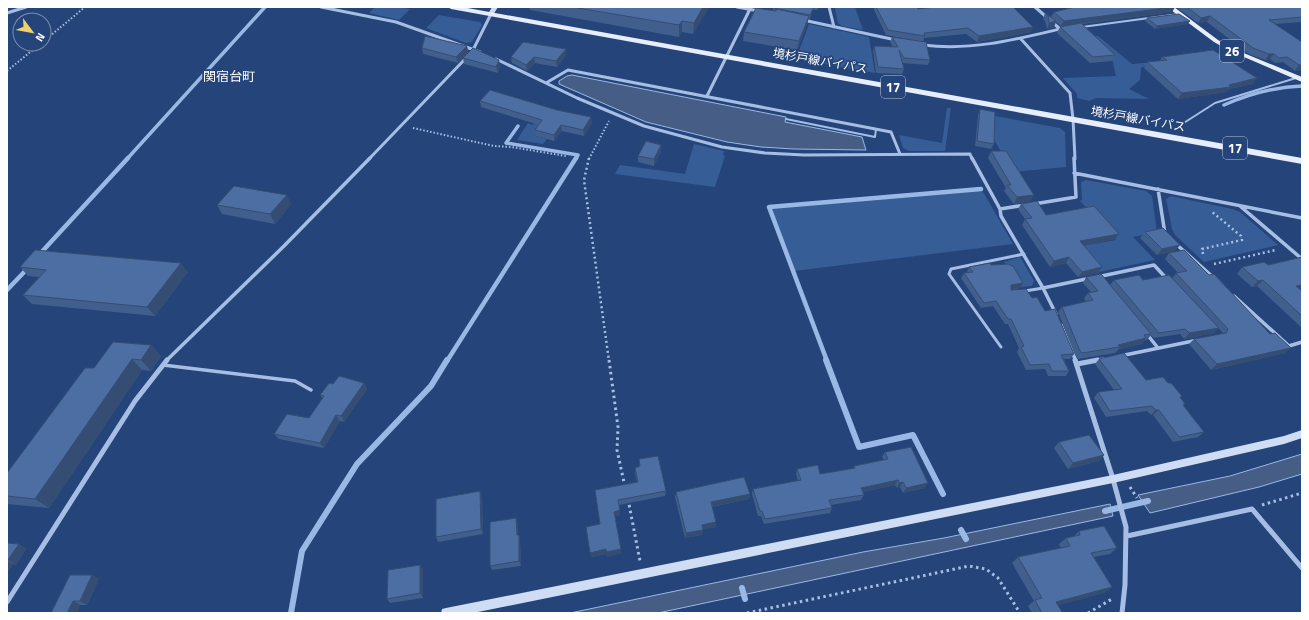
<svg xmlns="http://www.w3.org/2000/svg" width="1309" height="620" font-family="'Titillium Web','Noto Sans JP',sans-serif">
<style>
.green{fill:#375d97}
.water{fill:#465e86;stroke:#9ab8e5}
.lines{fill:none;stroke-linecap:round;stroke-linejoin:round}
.stream-far2{stroke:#9ab8e5;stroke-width:3.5}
.stream-far1{stroke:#9ab8e5;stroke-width:4.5}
.stream{stroke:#9ab8e5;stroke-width:6}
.path-far2{stroke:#a6bee4;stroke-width:2;stroke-dasharray:1.5 2;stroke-linecap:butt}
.path-far1{stroke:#a6bee4;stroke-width:2.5;stroke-dasharray:2 3;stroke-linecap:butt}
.path{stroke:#a6bee4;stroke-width:3;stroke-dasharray:2.5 3.5;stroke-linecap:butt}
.lane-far2{stroke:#a6bee4;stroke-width:2}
.lane-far1{stroke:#a6bee4;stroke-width:3}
.lane{stroke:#a6bee4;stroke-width:3.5}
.street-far2{stroke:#a6bee4;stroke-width:3}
.street-far1{stroke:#a6bee4;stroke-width:3.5}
.street{stroke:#a6bee4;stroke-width:5}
.secondary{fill:#cfddf4;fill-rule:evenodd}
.primary{fill:#e6edfc;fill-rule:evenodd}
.wall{fill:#415f8c}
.shaded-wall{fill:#354d72}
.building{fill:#4c6ea3;stroke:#354d72}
.labels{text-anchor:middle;stroke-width:3.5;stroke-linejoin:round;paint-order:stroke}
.far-street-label{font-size:12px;fill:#fff;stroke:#24447a}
.shield{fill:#24447a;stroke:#bdc7d7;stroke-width:1}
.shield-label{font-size:13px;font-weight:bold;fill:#fff}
.far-quarter-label{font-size:13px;fill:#fff;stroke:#24447a}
</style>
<rect width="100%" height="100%" fill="#24447a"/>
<path class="green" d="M375 7H396L410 9 399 20 369 13Z
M837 7H855L863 30 842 26 838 23 835 9Z
M439 15 480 22 482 25 472 42 466 43 426 28Z
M809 24 869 37 875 73 796 59Z
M1098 36 1132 64 1155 62 1141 68 1140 80 1129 89 1149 99 1096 98 1089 101 1077 98V94L1063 78 1116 76 1112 59 1090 37Z
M947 108H951L945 151H909L903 148 899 135 942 143Z
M549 112 536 136 547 139 543 144 517 140 528 123 532 125Z
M995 116 1060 128 1065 132 1066 167 1013 172 993 138Z
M694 144 724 151 723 155 725 156 715 187 615 174 620 165 685 174Z
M1086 180 1146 191 1152 196 1157 232 1133 237 1155 260 1099 272 1078 247 1116 240 1080 201 1082 200 1081 182Z
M982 190 1013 244 794 271 770 207Z
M1171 196 1232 209 1240 212 1278 245 1204 262 1175 235 1172 229 1166 199Z
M1020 257 1034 281 1032 286 1021 287 1004 262Z"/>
<path class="water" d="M572 75 786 117 785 122 862 137 866 150 794 149 761 147 727 142 646 122 559 84V81L567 76Z
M1302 454V474L1259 487 1150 513 1138 495 1230 476Z
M1110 504 1113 516 658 613H570L863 552 944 538Z"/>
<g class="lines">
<path class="stream-far2" d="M1224 105C1249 94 1275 87 1302 86
M518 126 506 143 578 155 576 159
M127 159 265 7"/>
<path class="stream-far1" d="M38 256 128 158
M7 290 28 268
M447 361 576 158
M827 361 769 207 981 189"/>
<path class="stream" d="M826 360 859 447 913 435 943 494
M1105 511 1148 501
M961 530 966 539
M742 588 745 599
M291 613 302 551 357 464 431 386 447 360"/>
<path class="path-far2" d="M44 41 85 7
M7 71 40 44
M413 128 494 146 511 147 566 156
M589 159 609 121"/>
<path class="path-far1" d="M589 158 584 180 609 361
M1203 254 1202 249 1242 240 1241 236 1211 211
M1214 264 1276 250"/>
<path class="path" d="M609 360 618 427 617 450 625 487
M1130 487 1137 498
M628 499 640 561
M1262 505 1302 493
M747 613 969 566 986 569 998 578 1020 613
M1088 613 1112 599"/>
<path class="lane-far2" d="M1082 27 1179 14
M786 119 875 137 876 129
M1179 126 1215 103 1296 78"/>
<path class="lane-far1" d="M1025 291 1043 288
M1001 347 949 274 951 269 1024 254"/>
<path class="lane" d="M163 365 295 381 311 390"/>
<path class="street-far2" d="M321 7 396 22 480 52
M737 7 759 11
M829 7 834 27
M1035 7 1060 29
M7 13 26 7
M803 20 896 40
M1020 38 1070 93 1073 119 1075 159
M923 45C970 51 1014 40 1060 29
M473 50 491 14
M496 59 577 98 644 126 722 147 765 153 804 155 970 154 972 159
M546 83 568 70 891 132 900 154
M707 96 751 7
M369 159 467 57"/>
<path class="street-far1" d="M972 158 1000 209 1001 216 1043 288 1056 314
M1074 173 1302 218
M1158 189 1165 234
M1034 204 1076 197 1074 158
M1240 206 1302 259
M1000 209 1025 205
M1176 244 1214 278
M1097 277 1154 265 1167 279
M1043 288 1091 278
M1234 296 1289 346 1302 342
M1061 325 1076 361
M1146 333 1158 348
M1120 356 1198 340
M166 361 284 246 370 158
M1093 361 1104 359"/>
<path class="street" d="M1075 360 1113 479 1126 527 1125 585 1122 613
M1077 364 1098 360
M1127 536 1252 509 1302 568
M7 602 135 401 167 360"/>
<path class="secondary" d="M492 7H498L493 15H489L488 14Z
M1302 430V438L1284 444 1113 483 473 613H441L442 609 446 608 1113 475 1284 436Z"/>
<path class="primary" d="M448 7H462L1302 158V164L451 9Z
M1167 7H1174L1218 40 1234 49 1302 77V82L1230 51 1214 42Z"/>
</g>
<path class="wall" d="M529 7H709L693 34 682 32 679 37 530 10Z
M773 7H818V10H813L810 19H808L807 25 797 50 743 41 744 32 773 11Z
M874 7H917L918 9 1031 32 977 42 966 34 924 38 923 42 886 35 874 10Z
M1065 7H1175L1172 12 1082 24 1115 55 1112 61 1090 63 1057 33 1060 27 1061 26 1056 22 1054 27 1047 29 1045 21 1043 19 1045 13 1051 17 1054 12 1068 9Z
M1176 7H1302V22L1276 24 1302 70 1295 71 1283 62 1275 63 1270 59 1265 60 1249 54 1207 22 1198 23Z
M1147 18 1188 24 1155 29 1145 21Z
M892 37 930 60 928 65 902 63 904 69 902 74 876 73 873 51 874 46 893 47 890 42Z
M467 46 468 52 458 63 423 54 422 48Z
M566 49V55L557 67 535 63 527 71 512 63 511 57Z
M1162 57 1253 84 1229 89 1227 92 1178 99 1144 68 1147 62 1160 61Z
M463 58 500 66 498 73 464 64Z
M480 101 592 123 584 136 562 131 554 141 536 136 535 130 539 125 481 107Z
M980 109 994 144 991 149 975 146 978 115Z
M661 145V151L654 166 638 162V156Z
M991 151 1031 201 1014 204 1004 191 1006 188 988 158Z
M291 204 275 224 222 214 217 205Z
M1021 204 1046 215 1119 234 1115 239 1083 246 1102 267 1098 273 1078 277 1066 263 1050 267 1022 225 1025 219 1018 209Z
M1145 232 1175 251 1157 255 1140 238Z
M1169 253 1285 353 1211 370 1189 344 1194 339 1223 333 1218 328 1214 333 1184 339 1180 334 1154 338 1151 335 1147 340H1145L1142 344 1119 349 1115 353 1078 359 1076 357 1058 312 1062 307 1086 302 1084 298 1088 293 1091 292 1083 283 1086 277 1110 285 1114 280H1143L1172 279 1176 273H1178L1165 259Z
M991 265 1020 288 1011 290 1032 298 1045 311 1074 354 1070 359H1064L1069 371 1066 376H1048L1045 369 1026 370 1017 352 1019 348 1008 324H1005L993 306 981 308 961 278 964 273H967V272L969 267Z
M1268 265 1302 291V328L1257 286 1252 287 1237 274 1242 267Z
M20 267 188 272 155 316 32 304 23 295 39 277 28 276Z
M151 345 161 356 151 371 142 370 49 508 7 504V473L94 368Z
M1099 359 1146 380 1180 398 1184 406 1204 432 1198 437 1173 442 1153 415H1151L1147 411 1106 417 1094 398 1098 392 1114 390 1095 364Z
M364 383 367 389 344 422 340 421 324 448 279 439 274 434 309 418 323 399 320 395 333 384Z
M1059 442 1099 461 1068 469 1054 448Z
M885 452 925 488 903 493 900 487 897 488 895 485 863 492 864 495 861 500 831 505 832 508 830 513 764 524 761 516H758L752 494 753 489 798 481 796 474 797 469 820 474 853 469 854 466 884 460 882 457Z
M639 459 666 491 665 496 619 505 620 515 615 516 621 553 607 557V554L591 557 600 524 595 490 637 482 635 473V468L639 466Z
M480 491 482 496 483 534 438 542 436 537Z
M676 492 750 494 749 499 712 507 716 527 703 529 702 535 685 538 675 497Z
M518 523V535L520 540 521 566 492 570 490 566Z
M1079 531 1117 548 1110 554 1094 557 1112 587 1104 593 1058 605 1061 613H1032L1028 606 1034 601 1012 563 1018 557 1061 548 1059 544 1066 538 1074 536Z
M7 543 19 544 26 549 16 565 13 564 7 573Z
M423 569V598L390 603 387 599Z
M92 575 99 579 87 605H80L51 613Z"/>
<path class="shaded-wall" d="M703 7H709L693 34 694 23Z
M814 7 810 19V15Z
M1175 7 1172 12 1061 26 1064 21Z
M809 16 807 25 797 50 799 41Z
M1210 16 1207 22 1198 23 1201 18Z
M682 21V32L679 37V25Z
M1056 21 1054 27 1047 29 1049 23Z
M1190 21 1188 24 1155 29 1157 26Z
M1033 27 1031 32 977 42 979 36Z
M467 46 468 52 458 63 456 57Z
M566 49V55L557 67 556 61Z
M1269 54H1274L1270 59 1265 60Z
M534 57 535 63 527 71 526 65Z
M499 60 500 66 498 73 496 67Z
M1299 65H1302V70L1295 71Z
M1257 78 1253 84 1229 89 1227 92 1178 99 1182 93 1229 85Z
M591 117 592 123 584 136 583 130Z
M561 125 562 131 554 141V135Z
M661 145V151L654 166V159Z
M287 195 291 204 275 224 270 214Z
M1034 195 1031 201 1014 204 1017 197Z
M1119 234 1115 239 1076 247 1080 241Z
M1180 245 1175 251 1157 255 1162 249Z
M1069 257 1066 263 1050 267 1054 261Z
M181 263 188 272 155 316 147 307Z
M1102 267 1098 273 1078 277 1082 272Z
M1263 280 1257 286 1252 287 1258 281Z
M1023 283 1020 288 1008 290 1011 285Z
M1302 285V289L1290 292 1296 286Z
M1219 328 1214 333 1184 339 1189 333Z
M1146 338 1142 344 1119 349 1120 347 1118 345Z
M151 345 161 356 151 371 141 360Z
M1291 348 1285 353 1211 370 1217 364Z
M132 359 142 370 49 508 35 499Z
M364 383 367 389 344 422 341 416Z
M1156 410H1159L1153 415H1151Z
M336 415 340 421 324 448 320 443Z
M1104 455 1099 461 1068 469 1073 463Z
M898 480 895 485 859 493 861 488Z
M903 482 900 487 897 488 899 483Z
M928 483 925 488 903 493 906 488Z
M480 491 482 496 483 534 481 529Z
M750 494 749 499 711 507V502Z
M620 510V515L614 517V512Z
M516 518 518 523V540L517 535Z
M716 522V527L701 530 702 525Z
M703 530 702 535 685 538 686 533Z
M519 535 520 540 521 566 519 561Z
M19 544 26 549 16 565 8 560Z
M606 549 607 554 591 557 590 553Z
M621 549V553L607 557 606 552Z
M7 561 13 564 7 573Z
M420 565 423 569V598L420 593Z
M92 575 99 579 87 605 80 601Z
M1112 587 1104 593 1049 608 1056 602Z
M73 601 80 605 77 613H67Z"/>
<path class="building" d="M572 7H703L694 23 682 21 679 25Z
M774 7H814L810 15 774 8Z
M876 7H917L918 9 935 7H1013L1033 27 979 36 968 28 924 33 925 36 888 30Z
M1075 7H1173L1064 21 1054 12Z
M1187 7H1302V17L1269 20 1302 42V65H1299L1287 57 1279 58 1274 54H1269L1253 48 1210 16 1201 18Z
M756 8 776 11V9L809 16 799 41 744 32Z
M1045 13 1056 21 1049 23 1048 15Z
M1179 14 1190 21 1157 26 1147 18Z
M1081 23 1115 55 1093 57 1060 27Z
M425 36 467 46 456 57 422 48Z
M892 37 926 42 930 60 904 58 899 50 904 69 878 67 874 46 898 47Z
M523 42 566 49 556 61 534 57 526 65 511 57Z
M473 48 499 60 496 67 463 58Z
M1213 50 1257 78 1229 85 1231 87 1182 93 1147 62 1167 60 1162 57Z
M490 90 557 110 591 117 583 130 561 125 554 135 535 130 542 120 480 101Z
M980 109 995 112 994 144 977 141Z
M646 141 661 145 654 159 638 156Z
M991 151H1006L1034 195 1017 197 1007 185H1011Z
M234 186 287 195 270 214 217 205Z
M1037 201 1046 215 1094 206 1119 234 1080 241 1102 267 1082 272 1069 257 1054 261 1025 219 1032 218 1021 204Z
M1163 228 1180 245 1162 249 1145 232Z
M35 250 181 263 147 307 23 295 46 270 20 267Z
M1184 250 1209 275 1214 274 1270 334 1275 333 1291 348 1217 364 1194 339 1226 333 1228 329 1176 273 1187 271 1169 253Z
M1302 257V285L1296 286 1302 291V316L1263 280 1258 281 1242 267 1264 262 1268 265Z
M990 263 991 265 1009 264 1011 266H1013L1023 283 1011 285V290L1026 289 1032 298 1037 297 1045 311 1055 309 1074 354 1061 355 1069 371H1052L1049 364 1030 365 1021 347 1024 346 1011 319H1008L996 301 984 303 964 273 973 272 969 267Z
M1101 274 1151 334 1144 335 1146 338 1118 345 1120 347 1082 353 1080 351 1062 307 1093 300 1088 293 1098 291 1086 277Z
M1139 275 1143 280 1169 275 1219 328 1189 333 1185 329 1159 333 1114 280Z
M113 342 151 345 141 360 132 359 35 499 7 496V473L85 368H94Z
M1124 353 1146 380 1163 377 1168 383H1171L1182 396 1180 397 1185 404 1183 405 1204 432 1179 437 1159 410H1156L1152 406 1110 411 1098 392 1122 389 1099 359Z
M339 376 364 383 341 416 336 415 320 443 274 434 287 414 309 418 324 396 320 395 329 383 333 384Z
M1089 435 1104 455 1073 463 1059 442Z
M911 447 928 483 906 488 903 482 899 483 898 480 861 488 864 495 829 500 832 508 765 519 762 511H760L753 489 801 480 797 469 818 465 820 474 855 468 854 466 888 459 885 452Z
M658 456 666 491 618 500 620 510 614 512 621 549 606 552V549L590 553 586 527 600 524 595 490 638 482 635 468 640 466 639 459Z
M744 477 750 494 711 502 716 522 702 525 703 530 686 533 676 492Z
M480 491 481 529 436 537V499Z
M516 518 517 535H519V561L490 566V522Z
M1104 526 1117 548 1091 553 1112 587 1056 602 1062 612 1059 613H1042L1035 600 1042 598 1018 557 1070 546 1066 538 1080 535 1079 531Z
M7 543 19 544 8 560H7Z
M420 565V593L387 599 388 570Z
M70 575H92L80 601H73L67 613H51Z"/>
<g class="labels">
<g class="far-street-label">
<text transform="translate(820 61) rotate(10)" y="4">境杉戸線バイパス</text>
<text transform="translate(1138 119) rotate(10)" y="4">境杉戸線バイパス</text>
</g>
<g class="shield">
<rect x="1220" y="40" width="24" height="22" rx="3"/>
<rect x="881" y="76" width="24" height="22" rx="3"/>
<rect x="1223" y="137" width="24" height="22" rx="3"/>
</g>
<g class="shield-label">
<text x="1232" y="56">26</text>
<text x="893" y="92">17</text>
<text x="1235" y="153">17</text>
</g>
<g class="far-quarter-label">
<text x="229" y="81">関宿台町</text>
</g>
</g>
<rect width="1309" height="620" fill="none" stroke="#ffffff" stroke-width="16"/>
<g transform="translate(32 32) rotate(122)"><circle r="19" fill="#24447a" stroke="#7c8faf"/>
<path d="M0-3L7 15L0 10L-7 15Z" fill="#efd16a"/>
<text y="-6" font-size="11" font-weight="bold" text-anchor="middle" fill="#ffffff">N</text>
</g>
</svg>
